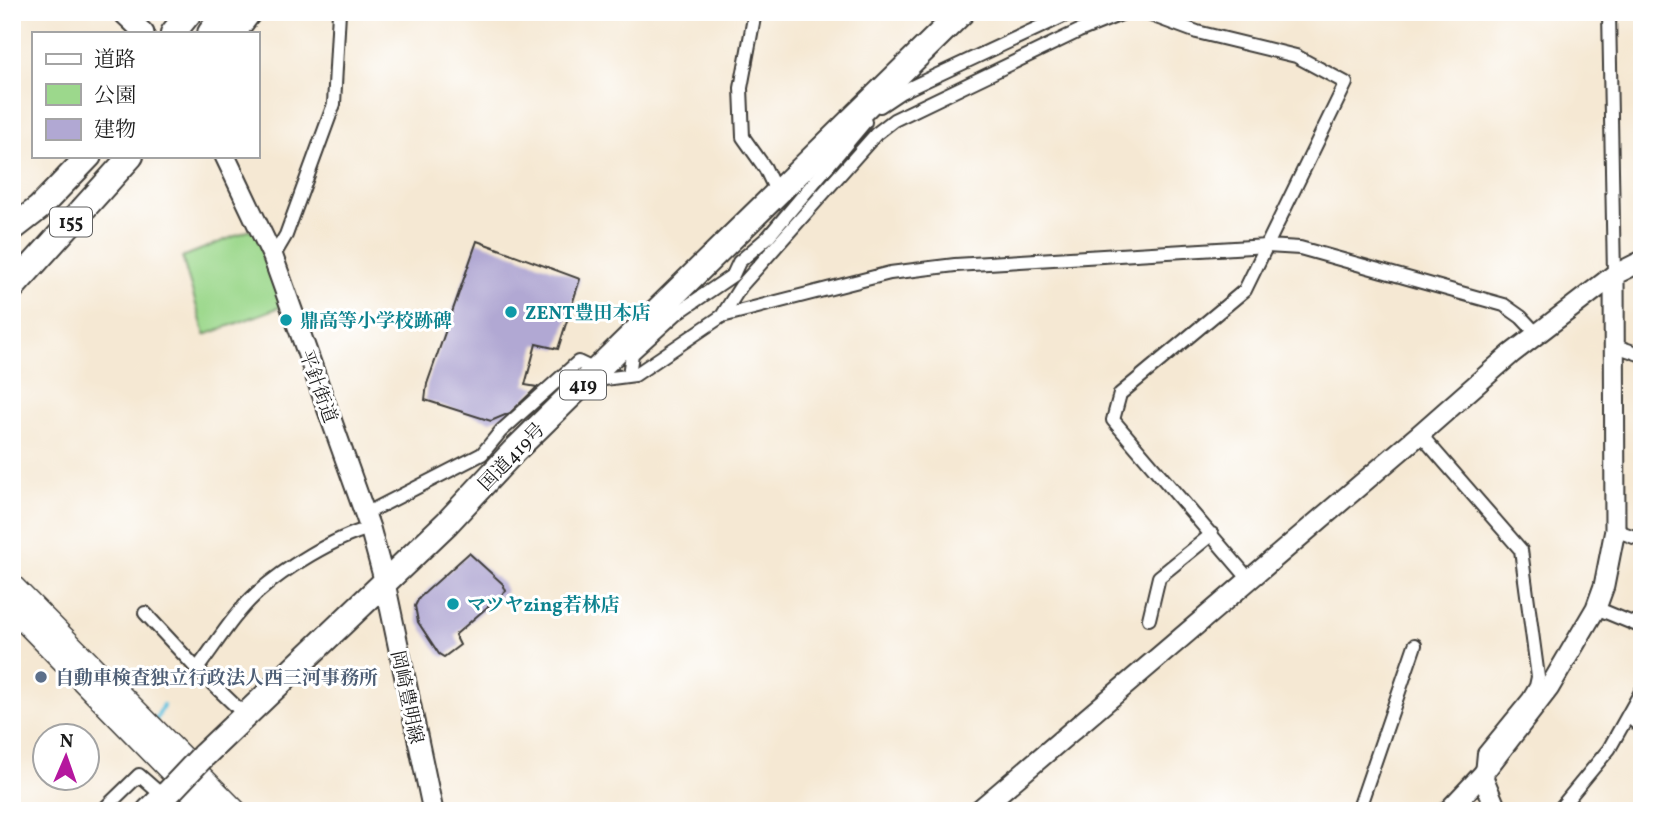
<svg xmlns="http://www.w3.org/2000/svg" width="1654" height="823" font-family="Vollkorn,'Noto Serif JP',serif">
<style>
.green{fill:#9cd88c;stroke:#5c7a54;stroke-width:2}
.lines{fill:none;stroke-linecap:round;stroke-linejoin:round}
.stream{stroke:#5fc0dd;stroke-width:4.5}
.building{fill:#b1a8d3}
.street-casing{stroke:#3d3b37;stroke-width:16}
.secondary-casing{stroke:#3d3b37;stroke-width:23}
.primary-casing{stroke:#3d3b37;stroke-width:24}
.highway-casing{stroke:#3d3b37;stroke-width:28}
.street{stroke:#fff;stroke-width:12}
.secondary{stroke:#fff;stroke-width:19}
.primary{stroke:#fff;stroke-width:21}
.highway{stroke:#fff;stroke-width:24}
.highway-bridge-casing{stroke:#3d3b37;stroke-width:28;stroke-linecap:butt}
.highway-bridge{stroke:#fff;stroke-width:24}
.culture-dot{fill:#0f9aa8;stroke:#fff;stroke-width:2.5}
.service-dot{fill:#5c6f8a;stroke:#fff;stroke-width:2.5}
.labels{text-anchor:middle;stroke-width:6;stroke-linejoin:round;paint-order:stroke}
.shield{fill:#fff;stroke:#606060;stroke-width:2}
.shield-label{font-size:18px;font-weight:bold;fill:#1c1c1c}
.culture-label{font-size:19px;font-weight:bold;fill:#0d838f;stroke:#fff;text-anchor:start}
.street-label{font-size:19px;fill:#1c1c1c;stroke:#fff}
.service-label{font-size:19px;font-weight:bold;fill:#4e5e75;stroke:#fff;text-anchor:start}
</style>
<rect width="100%" height="100%" fill="#fff"/>
<filter id="ink" filterUnits="userSpaceOnUse"><feTurbulence type="fractalNoise" baseFrequency=".0143" numOctaves="2"/><feDisplacementMap in="SourceGraphic" scale="14" xChannelSelector="R" yChannelSelector="G"/><feConvolveMatrix kernelMatrix="1 2 1 2 8 2 1 2 1" color-interpolation-filters="sRGB"/></filter>
<filter id="wash" filterUnits="userSpaceOnUse"><feTurbulence type="fractalNoise" baseFrequency=".00686" numOctaves="4" result="noise"/><feDisplacementMap in="SourceGraphic" scale="28" xChannelSelector="R" yChannelSelector="G"/><feGaussianBlur stdDeviation="1.57" result="paint"/><feColorMatrix in="noise" values="0 0 0 0 0 0 0 0 0 0 0 0 0 0 0 0 0 1.4 0 .05"/><feComposite in="paint" operator="in"/></filter>
<g filter="url(#wash)">
<rect width="100%" height="100%" fill="#f5e8d3"/>
<path class="green" d="M255 228 286 305 205 335 182 257Z"/>
<g class="lines">
<path class="stream" d="M156 720 163 705"/>
</g>
<g id="blocks">
<path class="building" d="M477 241 580 279 558 349 536 344 525 385 537 387 510 413 491 421 425 400 427 384Z
M469 553 503 584 506 591 455 635 460 645 444 657 439 654 418 622 415 606 419 598Z"/>
</g>
</g>
<g filter="url(#ink)">
<use href="#blocks" fill-opacity="0" stroke="#3d3b37" stroke-width="2"/>
<g class="lines">
<defs>
<path id="street" d="M755 12 741 88 743 137 765 168 777 193
M1143 12 1197 32 1296 56 1346 83 1245 290 1120 394 1113 420 1248 578
M1609 12 1614 275
M880 106 901 92 1072 12
M273 257 286 235 334 104 339 12
M722 316 741 286 876 134 894 120 1079 31 1126 12
M1616 346 1642 355
M629 375 632 354 676 314 733 275 739 262 768 237 865 122
M1420 434 1521 550 1538 677 1536 686 1529 698 1484 753 1482 774
M365 514 482 454 501 431 578 362 597 371 604 379 635 375 722 316 890 273 955 265 1267 246 1300 248 1504 305 1521 317 1537 334
M1615 530 1642 540
M1596 608 1642 627
M145 613 197 669 246 716
M1149 619 1159 577 1212 534
M197 669C216 644 234 614 257 593 285 568 334 538 370 528
M1628 716 1642 728
M102 811 139 775 164 797
M1358 811 1415 645
M1558 811 1609 749 1642 690"/>
<path id="secondary" d="M122 12 144 33
M225 156 273 257 370 528 385 583 433 811
M1482 775 1497 811
M978 811 1420 434 1511 354 1614 275 1642 261
M1448 811 1482 775 1549 688 1596 608 1604 586 1615 530 1614 275"/>
<path id="primary" d="M12 585 236 811
M12 609 209 811"/>
<path id="highway" d="M173 33 190 12
M210 33 226 12
M233 33 249 12
M12 229 39 208 89 156
M12 288 131 156
M203 756 447 523 514 451 962 12
M149 811 169 792"/>
</defs>
<use href="#street" class="street-casing"/>
<use href="#secondary" class="secondary-casing"/>
<use href="#primary" class="primary-casing"/>
<use href="#highway" class="highway-casing"/>
<use href="#street" class="street"/>
<use href="#secondary" class="secondary"/>
<use href="#primary" class="primary"/>
<use href="#highway" class="highway"/>
<defs>
<path id="highway-bridge" d="M169 792 203 756"/>
</defs>
<use href="#highway-bridge" class="highway-bridge-casing"/>
<use href="#highway-bridge" class="highway-bridge"/>
</g>
</g>
<g class="culture-dot">
<circle cx="511" cy="312" r="7"/>
<circle cx="286" cy="320" r="7"/>
<circle cx="453" cy="604" r="7"/>
</g>
<circle class="service-dot" cx="41" cy="677" r="7"/>
<g class="labels">
<g class="shield">
<rect x="50" y="207.5" width="42" height="29" rx="5"/>
<rect x="560" y="370.5" width="46" height="29" rx="5"/>
</g>
<g class="shield-label">
<text x="71" y="228">155</text>
<text x="583" y="391">419</text>
</g>
<g class="culture-label">
<text x="525" y="319">ZENT豊田本店</text>
<text x="300" y="327">鼎高等小学校跡碑</text>
<text x="467" y="611">マツヤzing若林店</text>
</g>
<g class="street-label">
<text transform="translate(319 386) rotate(70)" y="7">平針街道</text>
<text transform="translate(511 456) rotate(-46)" y="7">国道419号</text>
<text transform="translate(408 697) rotate(78)" y="7">岡崎豊明線</text>
</g>
<g class="service-label">
<text x="55" y="684">自動車検査独立行政法人西三河事務所</text>
</g>
</g>
<rect width="1654" height="823" fill="none" stroke="#fff" stroke-width="42"/>
<rect x="32" y="32" width="228" height="126" fill="#ffffff" stroke="#a4a4a4" stroke-width="2"/>
<rect x="46" y="54" width="35" height="10" fill="#ffffff" stroke="#a4a4a4" stroke-width="2"/>
<text x="94" y="66" font-size="21" fill="#1c1c1c">道路</text>
<rect x="46" y="84" width="35" height="21" fill="#9cd88c" stroke="#a4a4a4" stroke-width="2"/>
<text x="94" y="102" font-size="21" fill="#1c1c1c">公園</text>
<rect x="46" y="119" width="35" height="21" fill="#b1a8d3" stroke="#a4a4a4" stroke-width="2"/>
<text x="94" y="136" font-size="21" fill="#1c1c1c">建物</text>
<g transform="translate(66 757) rotate(2)"><circle r="33" fill="#ffffff" stroke="#a4a4a4" stroke-width="2"/>
<path d="M0-5L12 26L0 18L-12 26Z" fill="#b5179e"/>
<text y="-10" font-size="19" font-weight="bold" text-anchor="middle" fill="#1c1c1c">N</text>
</g>
</svg>
